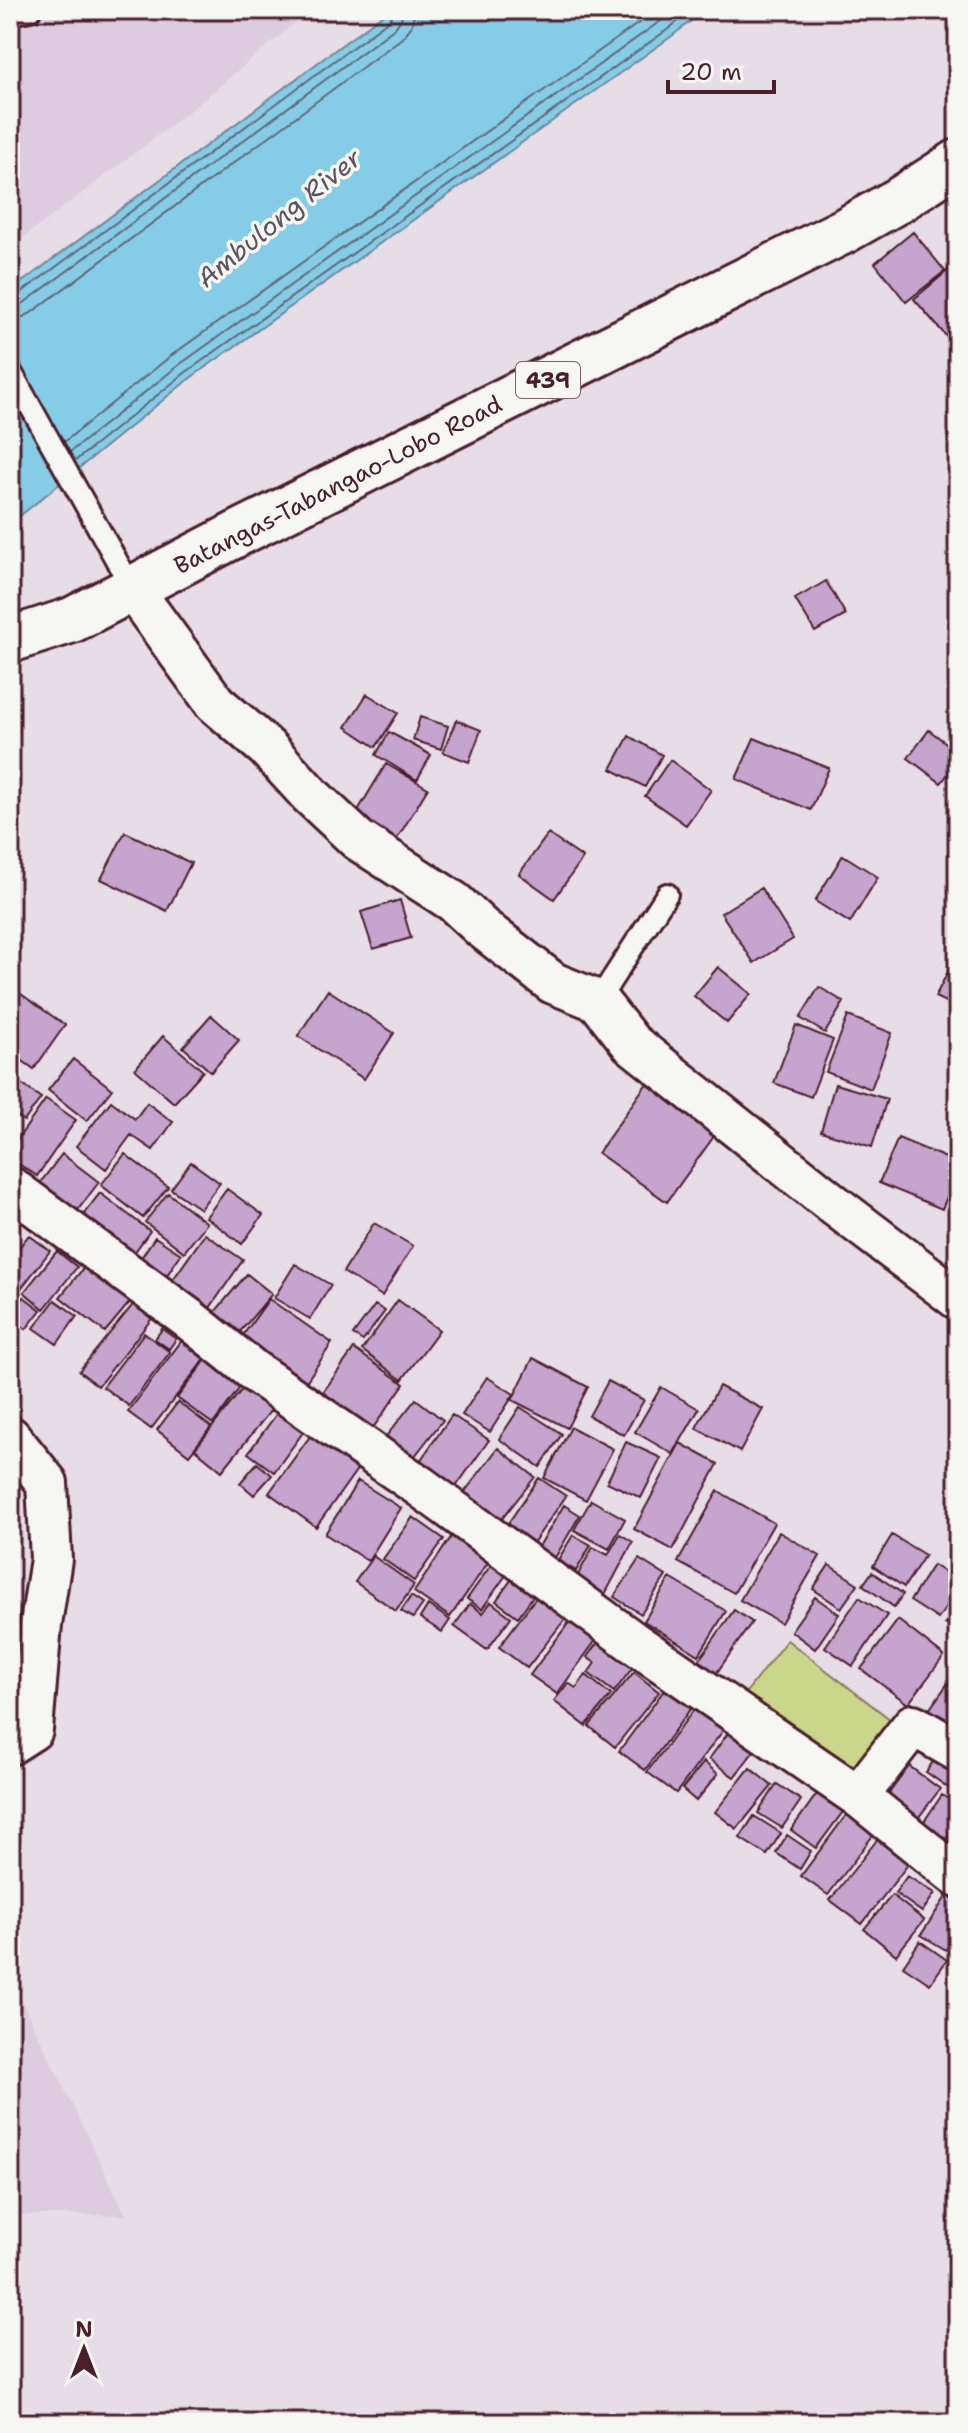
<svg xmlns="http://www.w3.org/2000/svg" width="968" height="2433" font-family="'Shantell Sans',sans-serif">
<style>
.built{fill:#ddcce0}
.green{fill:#cad78b;stroke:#8a7b5b;stroke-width:2}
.water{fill:#85cde6;stroke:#6d879b;stroke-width:2}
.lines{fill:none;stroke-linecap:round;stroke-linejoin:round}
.shore{stroke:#626576;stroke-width:2}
.building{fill:#c5a4ce;stroke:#4a1f2b;stroke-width:2}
.lane-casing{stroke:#4a1f2b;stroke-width:26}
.street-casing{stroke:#4a1f2b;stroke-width:46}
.primary-casing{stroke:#4a1f2b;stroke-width:50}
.lane{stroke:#f6f6f2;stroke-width:20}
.street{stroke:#f6f6f2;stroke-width:40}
.primary{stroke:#f6f6f2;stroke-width:44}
.labels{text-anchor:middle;stroke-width:7;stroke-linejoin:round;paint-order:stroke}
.shield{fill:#f6f6f2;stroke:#7e6067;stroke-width:2}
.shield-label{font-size:22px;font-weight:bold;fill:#4a1f2b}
.street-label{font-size:24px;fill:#4a1f2b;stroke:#f6f6f2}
.water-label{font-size:26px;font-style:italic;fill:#5c5363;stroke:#f6f6f2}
</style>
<rect width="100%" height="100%" fill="#e7dde7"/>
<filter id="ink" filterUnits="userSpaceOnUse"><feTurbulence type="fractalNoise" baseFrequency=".0125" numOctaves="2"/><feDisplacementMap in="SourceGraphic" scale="16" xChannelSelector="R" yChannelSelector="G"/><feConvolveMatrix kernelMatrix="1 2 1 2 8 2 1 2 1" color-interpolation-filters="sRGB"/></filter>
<g filter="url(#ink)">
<path class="built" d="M10 10H311L182 117 10 248Z
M10 1977 126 2215H10Z"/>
<path class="green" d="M787 1640 904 1730 861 1786 744 1695Z"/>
<path class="water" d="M389 10H705L672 36 189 379 10 524V291Z"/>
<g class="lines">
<path class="shore" d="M10 297 18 295 365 38 390 19 393 10
M10 307 24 303 395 28 401 19 403 10
M10 319 21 318 31 313 402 38 411 27 415 10
M64 442 172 355 657 10
M70 452 179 365 676 10
M75 461 185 373 667 30 692 10"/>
</g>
<path class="building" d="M913 232 945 271 906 302 875 263Z
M958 262V340L953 344 914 299Z
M826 581 846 615 815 632 795 599Z
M367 694 398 713 376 747 346 727Z
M420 717 448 726 441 749 413 740Z
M456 720 481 730 469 762 443 752Z
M929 730 958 752V761L941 783 908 758Z
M389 732 431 755 417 780 376 755Z
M629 736 662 755 645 787 611 769Z
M754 738 829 768 811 810 736 779Z
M670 760 711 790 686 825 645 796Z
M386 764 428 788 389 852 348 827Z
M125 832 191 863 167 911 101 879Z
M548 834 583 858 554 899 519 874Z
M843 855 878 877 850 923 815 901Z
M761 888 793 939 754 963 721 913Z
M400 900 411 938 373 949 361 912Z
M958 952V1008L935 997Z
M718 967 751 994 727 1023 694 996Z
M11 987 65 1025 34 1069 10 1052Z
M819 987 844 1002 825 1033 800 1018Z
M328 990 394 1033 364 1079 298 1036Z
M211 1015 239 1040 211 1072 183 1047Z
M848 1016 892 1033 871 1089 826 1072Z
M796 1025 833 1040 811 1097 774 1083Z
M163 1036 203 1071 174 1103 135 1069Z
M73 1059 112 1089 87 1121 48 1090Z
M10 1076 41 1098 24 1121 10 1111Z
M652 1076 722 1125 667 1202 598 1153Z
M835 1084 887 1099 872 1147 821 1131Z
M46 1099 76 1120 37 1176 10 1158V1150Z
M111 1101 135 1119 147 1103 173 1122 153 1150 131 1135 106 1169 76 1146Z
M898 1138 958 1163V1171L942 1209 879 1183Z
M62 1154 99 1182 77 1211 40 1183Z
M125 1154 168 1187 143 1218 101 1185Z
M191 1162 220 1183 200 1209 171 1189Z
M227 1189 263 1215 242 1244 206 1217Z
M100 1193 150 1231 131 1257 80 1219Z
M168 1193 207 1223 184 1252 145 1222Z
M374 1223 413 1246 382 1296 343 1272Z
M205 1234 243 1260 203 1318 165 1291Z
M29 1235 50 1251 20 1290 10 1283V1259Z
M155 1237 181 1254 163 1281 137 1264Z
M57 1251 77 1267 44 1309 24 1292Z
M90 1260 135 1296 105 1332 60 1297Z
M295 1264 331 1285 310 1319 274 1298Z
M247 1274 272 1294 239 1333 214 1313Z
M24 1297 41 1310 26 1329 10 1317Z
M269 1299 332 1343 300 1391 236 1345Z
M55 1300 77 1316 57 1344 34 1328Z
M398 1300 439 1330 402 1380 362 1350Z
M135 1302 154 1316 98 1386 79 1371Z
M375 1305 385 1311 363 1341 353 1335Z
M162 1329 176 1339 169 1349 155 1339Z
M144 1333 170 1352 129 1406 103 1387Z
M183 1339 206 1357 151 1429 128 1412Z
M354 1349 404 1384 363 1442 313 1406Z
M533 1358 588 1387 567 1428 512 1400Z
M206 1360 241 1386 213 1424 177 1398Z
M487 1377 514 1394 490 1432 462 1415Z
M608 1381 644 1400 624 1435 589 1416Z
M719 1386 763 1409 740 1452 696 1428Z
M244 1387 272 1409 222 1471 195 1449Z
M661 1387 699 1409 673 1454 635 1432Z
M416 1399 443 1420 403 1471 376 1449Z
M178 1402 211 1427 189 1455 157 1430Z
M520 1407 562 1434 540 1467 499 1439Z
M278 1412 304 1431 274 1472 248 1453Z
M452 1415 489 1440 448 1498 411 1474Z
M571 1427 613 1449 586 1500 544 1478Z
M311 1435 358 1468 316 1527 269 1493Z
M626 1442 661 1458 641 1498 607 1482Z
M680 1443 718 1464 673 1550 634 1529Z
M498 1448 535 1477 493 1530 457 1502Z
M257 1463 272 1475 254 1495 240 1483Z
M539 1478 566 1496 526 1553 500 1535Z
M358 1481 401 1508 368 1561 325 1534Z
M718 1491 774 1523 734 1593 678 1562Z
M591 1500 625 1519 609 1549 574 1530Z
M564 1505 580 1515 552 1563 535 1553Z
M413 1517 444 1539 414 1581 383 1559Z
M779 1532 820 1556 781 1623 740 1600Z
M620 1534 633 1542 603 1598 574 1582 593 1547 608 1555Z
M573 1535 591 1545 576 1571 558 1560Z
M892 1535 925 1555 904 1587 873 1566Z
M452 1536 489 1561 450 1617 414 1592Z
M373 1556 414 1585 396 1611 355 1582Z
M639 1559 666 1576 641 1614 614 1597Z
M491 1565 506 1575 482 1609 467 1599Z
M829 1565 858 1584 841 1608 813 1589Z
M933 1565 958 1581V1589L938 1619 910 1601Z
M872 1572 903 1594 894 1607 863 1585Z
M514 1576 536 1592 518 1617 496 1601Z
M670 1578 726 1611 699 1655 644 1621Z
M411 1596 423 1604 413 1618 401 1611Z
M537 1596 566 1618 527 1668 499 1647Z
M815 1597 839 1614 815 1649 791 1631Z
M859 1597 887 1615 853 1666 825 1647Z
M491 1602 511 1617 487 1650 454 1626 470 1604 483 1613Z
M428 1605 450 1620 442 1632 420 1618Z
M958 1605V1633L945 1624Z
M734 1610 752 1622 713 1678 695 1666Z
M573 1617 599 1636 557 1694 530 1675Z
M898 1620 944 1656 908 1704 861 1669Z
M602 1637 636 1663 614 1692 588 1673 595 1663 587 1657Z
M958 1669V1741L924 1717Z
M634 1672 659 1692 615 1747 589 1726Z
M586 1675 611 1695 586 1726 554 1701 568 1683 576 1688Z
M665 1689 691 1708 645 1770 619 1751Z
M696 1707 725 1728 676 1793 647 1772Z
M729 1732 754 1751 734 1777 709 1759Z
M943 1747 958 1758V1784L953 1791 926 1772Z
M704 1762 718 1774 696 1801 682 1789Z
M909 1766 940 1789 909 1830 878 1808Z
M750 1768 772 1786 737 1829 715 1812Z
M777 1784 801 1800 782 1828 758 1813Z
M819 1791 845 1809 816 1848 791 1830Z
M942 1795 958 1805V1822L942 1845 918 1830Z
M847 1814 874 1834 828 1895 801 1876Z
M754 1816 781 1833 767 1855 740 1838Z
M787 1835 811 1851 800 1869 776 1853Z
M877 1840 909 1863 862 1924 830 1900Z
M907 1876 935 1893 922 1912 895 1893Z
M951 1889 958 1893V1931L946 1950 921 1935Z
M892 1895 924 1920 896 1955 864 1929Z
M920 1941 947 1960 930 1984 903 1966Z"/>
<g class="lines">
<defs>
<path id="lane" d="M10 14 30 10
M10 370 133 590
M598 1001 667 894"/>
<path id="street" d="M133 590 215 703 267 748 310 795 358 840 454 902 481 927 553 983 598 1001 631 1043 837 1207 958 1299
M10 1187 189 1319 255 1372 421 1487 633 1642 858 1796 913 1725 958 1751
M10 1437 47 1483 51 1559 41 1624 32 1730 10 1744
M858 1796 958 1877"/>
<path id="primary" d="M10 640 72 620 237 534 844 231 899 200 958 162"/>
</defs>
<use href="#lane" class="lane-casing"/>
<use href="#street" class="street-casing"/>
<use href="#primary" class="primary-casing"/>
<use href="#lane" class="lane"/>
<use href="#street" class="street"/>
<use href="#primary" class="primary"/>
</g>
</g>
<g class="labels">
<rect class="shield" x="516" y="362" width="64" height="36" rx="6"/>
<g class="shield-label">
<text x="548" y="388">439</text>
</g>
<g class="street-label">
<text transform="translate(338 485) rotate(-27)" y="8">Batangas-Tabangao-Lobo Road</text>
</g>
<g class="water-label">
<text transform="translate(279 218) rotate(-39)" y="9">Ambulong River</text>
</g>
</g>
<rect width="968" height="2433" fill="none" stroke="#f6f6f2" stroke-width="40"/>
<rect x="20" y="20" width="928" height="2393" fill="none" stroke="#4a1f2b" stroke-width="3" filter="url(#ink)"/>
<g transform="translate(84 2349)" stroke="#f6f6f2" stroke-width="6" paint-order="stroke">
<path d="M0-6L14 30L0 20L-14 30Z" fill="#4a1f2b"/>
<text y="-12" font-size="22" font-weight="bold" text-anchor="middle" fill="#4a1f2b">N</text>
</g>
<path d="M668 80v12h106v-12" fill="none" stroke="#4a1f2b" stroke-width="4"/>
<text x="680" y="80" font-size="24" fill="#4a1f2b" stroke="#f6f6f2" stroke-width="6" paint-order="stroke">20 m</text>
</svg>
